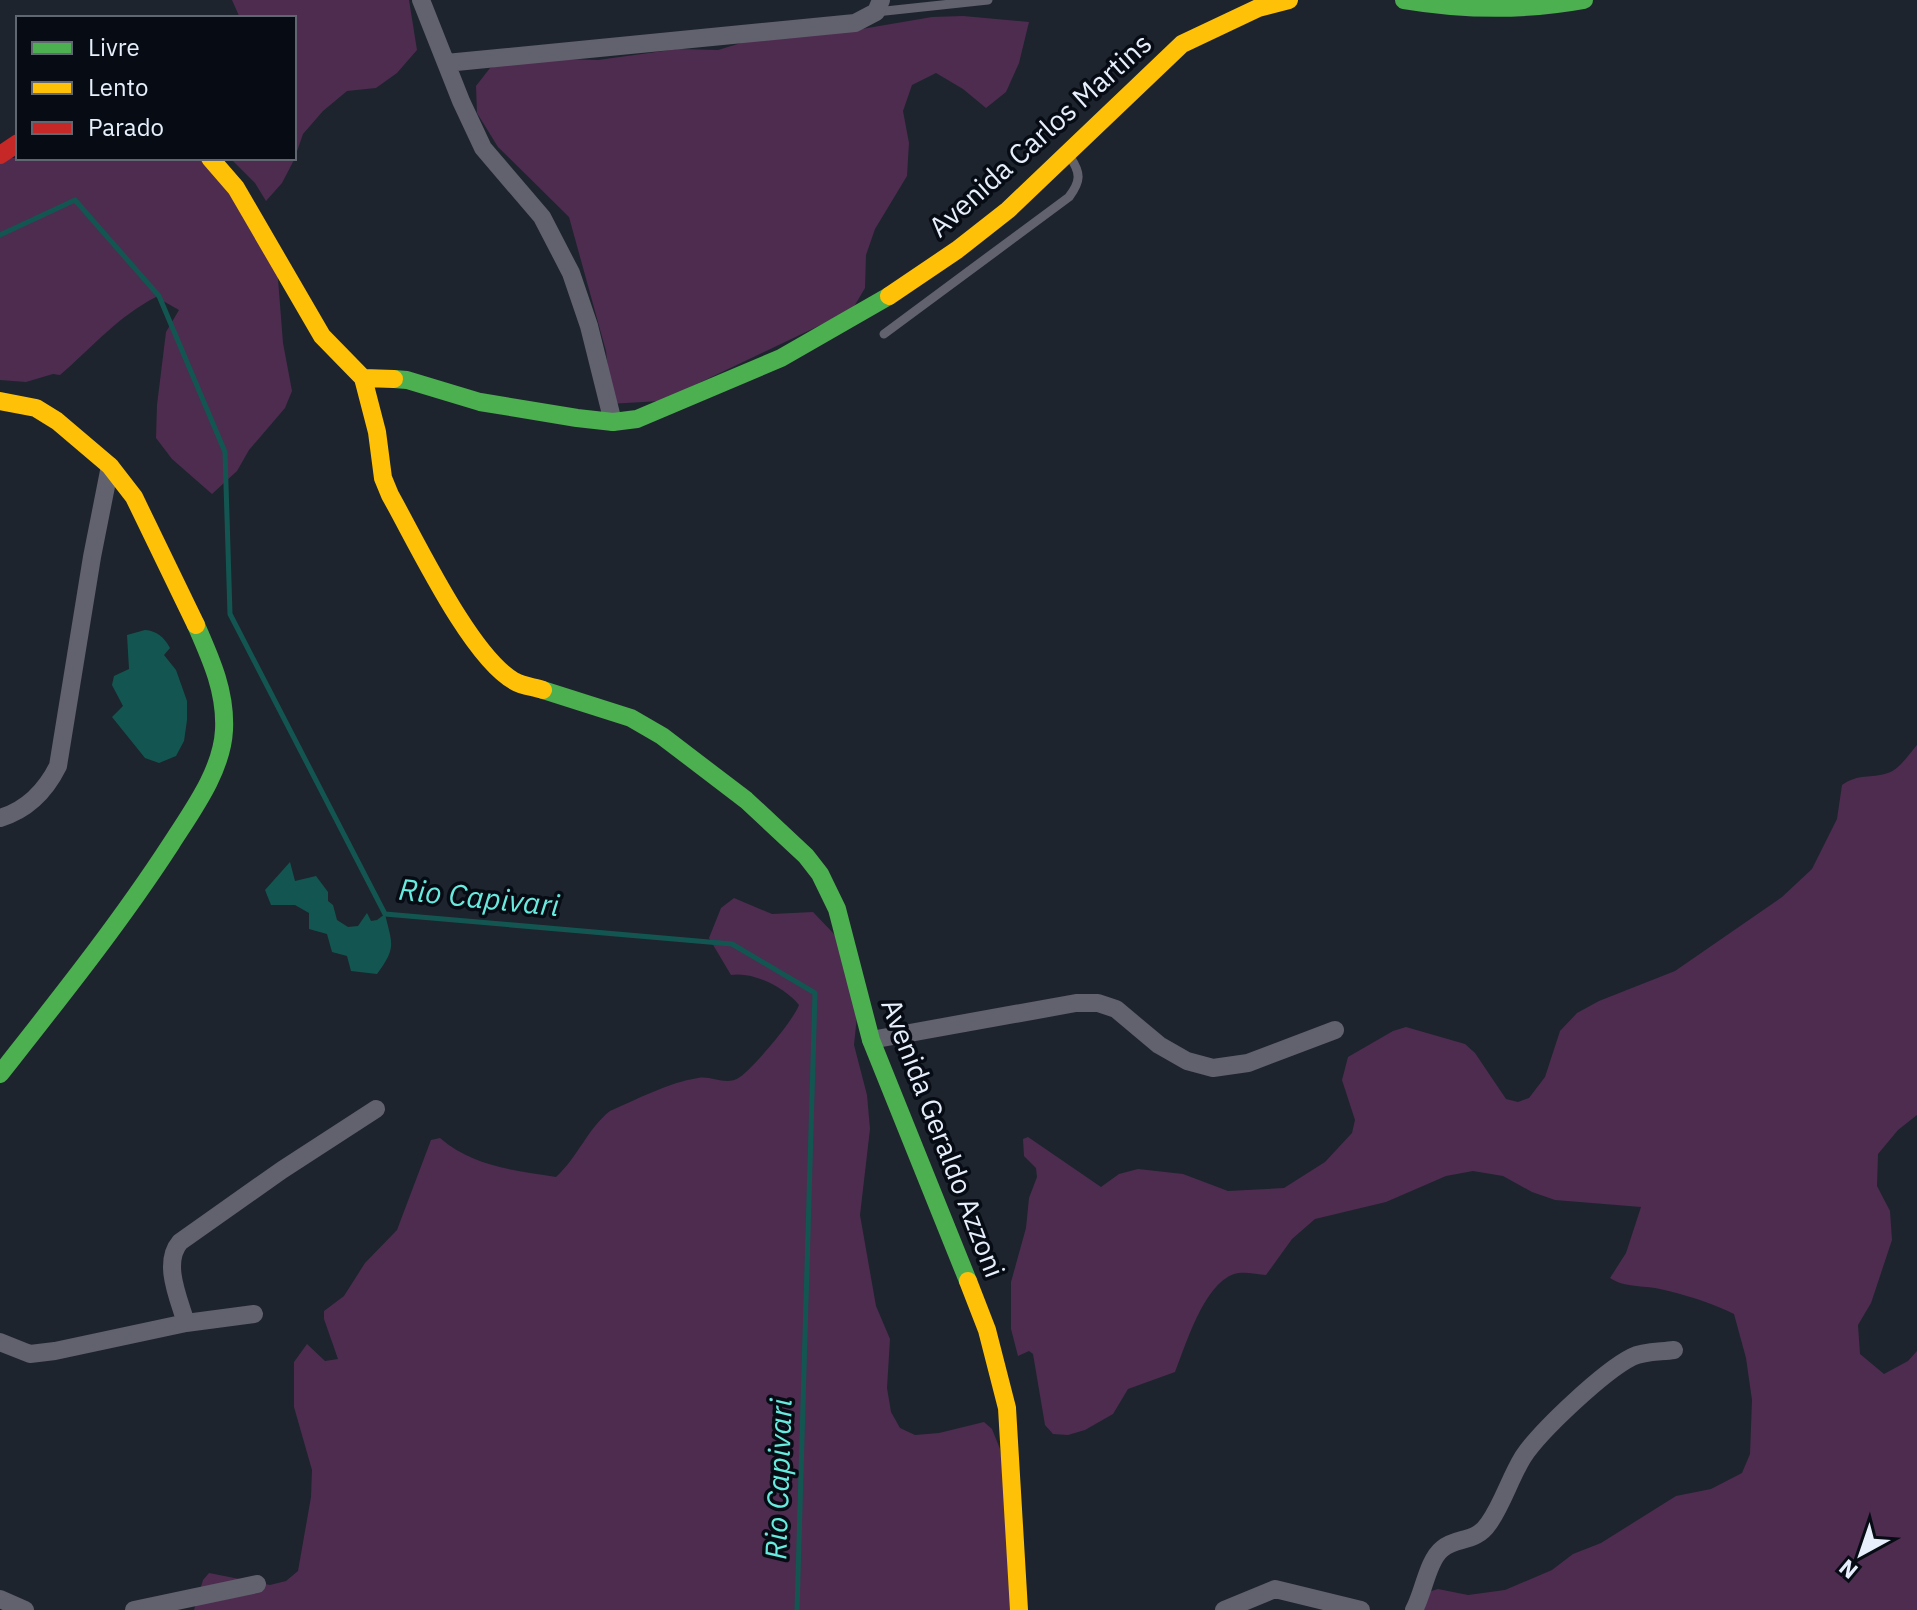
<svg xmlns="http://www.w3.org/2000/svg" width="1917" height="1610" font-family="'IBM Plex Sans',sans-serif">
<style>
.green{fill:#4d2c50}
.water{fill:#135651}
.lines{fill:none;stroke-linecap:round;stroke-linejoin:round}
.stream{stroke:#135651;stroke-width:5}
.lane{stroke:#62616e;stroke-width:9}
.street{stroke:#62616e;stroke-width:18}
.fast{stroke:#4caf50;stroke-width:18}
.slow{stroke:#ffc107;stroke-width:18}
.jam{stroke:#c62828;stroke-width:18}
.labels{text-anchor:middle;stroke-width:7;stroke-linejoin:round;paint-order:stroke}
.street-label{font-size:28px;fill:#e6effb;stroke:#070c14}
.water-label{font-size:30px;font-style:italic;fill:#69eade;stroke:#070c14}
</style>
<rect width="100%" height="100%" fill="#1d242d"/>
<path class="green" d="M232 0H409L417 50 397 73 376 88 347 91 323 111 303 134 294 160 282 183 266 201 255 183 230 158H294V18H240Z
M963 16 1029 22 1019 63 1006 92 986 108 963 89 936 73 912 85 903 111 909 143 907 176 875 229 866 255 865 288 852 310 661 401 608 404 610 388 606 351 569 217 498 147 477 113 476 86 490 68 526 58 598 60 678 49 718 50 764 36 850 31 932 17Z
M0 158H216L275 240 283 343 292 391 285 408 249 450 237 471 212 494 172 459 156 438 157 405 166 332 179 310 156 297C117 317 93 347 60 375L53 374 26 382 0 380Z
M1917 745V1115L1898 1130 1878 1154 1877 1186 1890 1211 1892 1240 1871 1303 1858 1325 1860 1354 1884 1374 1908 1361 1917 1351V1610H1419L1415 1596 1438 1589 1468 1595 1505 1590 1552 1570 1573 1554 1601 1543 1676 1496 1711 1489 1742 1473 1750 1454 1752 1400 1746 1358 1734 1314C1710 1302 1686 1295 1660 1289 1641 1285 1626 1288 1610 1278L1626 1253 1641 1207 1555 1200 1532 1192 1503 1176 1473 1171 1446 1176 1386 1202 1315 1219 1292 1239 1266 1275C1256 1274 1243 1271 1234 1274 1203 1285 1186 1345 1175 1372L1128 1389 1113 1414 1085 1430 1068 1435 1053 1434 1045 1425 1033 1354 1029 1351 1018 1356 1011 1329V1282L1026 1228 1029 1198 1037 1177 1036 1168 1024 1156 1023 1139 1028 1137 1101 1187 1119 1174 1138 1169 1183 1174 1228 1191 1284 1188 1325 1162 1352 1133 1355 1120 1342 1080 1348 1057 1393 1031 1406 1027 1465 1044 1475 1053 1506 1099 1518 1102 1529 1098 1545 1077 1560 1031 1577 1013 1599 1001 1675 971 1782 897 1812 869 1837 819 1842 785C1859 773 1870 779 1888 773 1900 769 1909 754 1917 745Z
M734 898 772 914 813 912 835 935 858 1006 854 1045 867 1095 870 1129 860 1215 876 1306 890 1339 887 1388 891 1412 900 1428 915 1435 939 1433 984 1422 992 1429 1000 1449 1022 1610H194L203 1580 209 1573 270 1585 286 1581 298 1571 311 1497 312 1470 294 1407V1362L307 1344 325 1361 338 1359 324 1319V1311L344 1296 365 1263 397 1230 431 1140 440 1138C474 1167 513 1170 556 1177 578 1157 588 1128 610 1111 638 1099 667 1083 698 1078 712 1075 726 1087 740 1077 754 1067 793 1021 799 1005 786 988 753 971 731 975L709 938 721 908Z"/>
<path class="water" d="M145 630C157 631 164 637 170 648L164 655 176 670 187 701V720L184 741 176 756 159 763 145 758 112 717 123 706 112 685 114 676 129 669 127 635Z
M290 862 295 881 316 876 328 892V901L333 905 337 920 348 927 358 926 367 913 371 921 377 920 385 914C392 944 397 947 377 974L351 971 347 956 332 952 327 934 309 929V913L295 905H271L265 890Z"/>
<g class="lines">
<path class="stream" d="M0 235 75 200 159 296 225 452 230 614 385 914 732 944 815 993 797 1610"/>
<path class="lane" d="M876 12 988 0
M884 334 1069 197C1081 181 1081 173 1070 157"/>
<path class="street" d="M421 0 461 101 483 148 542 217 571 273 589 326 613 422
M446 63 855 23 876 12 881 0
M0 818C27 810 46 790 58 766L92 557 110 466
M871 1040 1076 1003H1098L1116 1009 1159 1045 1187 1061 1213 1068 1248 1063 1335 1030
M186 1323C179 1299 162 1263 180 1242L282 1170 376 1109
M0 1342 30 1354 55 1351 186 1323 254 1314
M0 1599 25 1610
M134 1610 257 1584
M1224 1610 1275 1589 1361 1610
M1414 1610C1423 1594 1428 1560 1442 1549 1457 1536 1475 1544 1489 1523 1503 1503 1510 1478 1523 1457 1540 1431 1604 1371 1632 1357 1644 1351 1661 1352 1674 1350"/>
<path class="fast" d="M1404 0C1464 10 1524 11 1584 0
M394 379 407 380 480 402 577 418 613 422 637 419 781 358 889 296
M543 690 631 718 662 736 746 800 806 856 820 874 837 909 871 1040 968 1281
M0 1074C59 999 119 924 171 844 192 811 222 771 224 730 226 692 211 659 196 625"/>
<path class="slow" d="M210 158 236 188 322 336 363 378 394 379
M889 296 957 250 1008 210 1182 44 1258 8 1289 0
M363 378 377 432 383 478 390 495C416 541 470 656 514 681 522 686 534 687 543 690
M0 401 36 408 57 421 110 466 134 497 196 625
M968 1281 987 1330 1007 1408 1019 1610"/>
<path class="jam" d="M0 155 18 143"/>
</g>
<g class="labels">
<g class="street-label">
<text transform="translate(1040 135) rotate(-42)" y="10">Avenida Carlos Martins</text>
<text transform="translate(943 1138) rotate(69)" y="10">Avenida Geraldo Azzoni</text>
</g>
<g class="water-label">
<text transform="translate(479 898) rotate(6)" y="10">Rio Capivari</text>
<text transform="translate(779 1479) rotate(-88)" y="10">Rio Capivari</text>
</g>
</g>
<rect x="16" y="16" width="280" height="144" fill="#070c14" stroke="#606770" stroke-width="2"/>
<rect x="32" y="42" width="40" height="12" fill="#4caf50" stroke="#606770" stroke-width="2"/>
<text x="88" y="56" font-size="24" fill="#e6effb">Livre</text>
<rect x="32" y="82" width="40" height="12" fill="#ffc107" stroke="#606770" stroke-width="2"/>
<text x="88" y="96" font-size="24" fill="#e6effb">Lento</text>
<rect x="32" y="122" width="40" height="12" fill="#c62828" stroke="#606770" stroke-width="2"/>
<text x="88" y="136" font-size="24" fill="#e6effb">Parado</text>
<g transform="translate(1861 1554) rotate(220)" stroke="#070c14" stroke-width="6" paint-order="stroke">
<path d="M0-6L14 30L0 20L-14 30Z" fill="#e6effb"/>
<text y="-12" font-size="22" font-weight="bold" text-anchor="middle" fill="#e6effb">N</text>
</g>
</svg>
